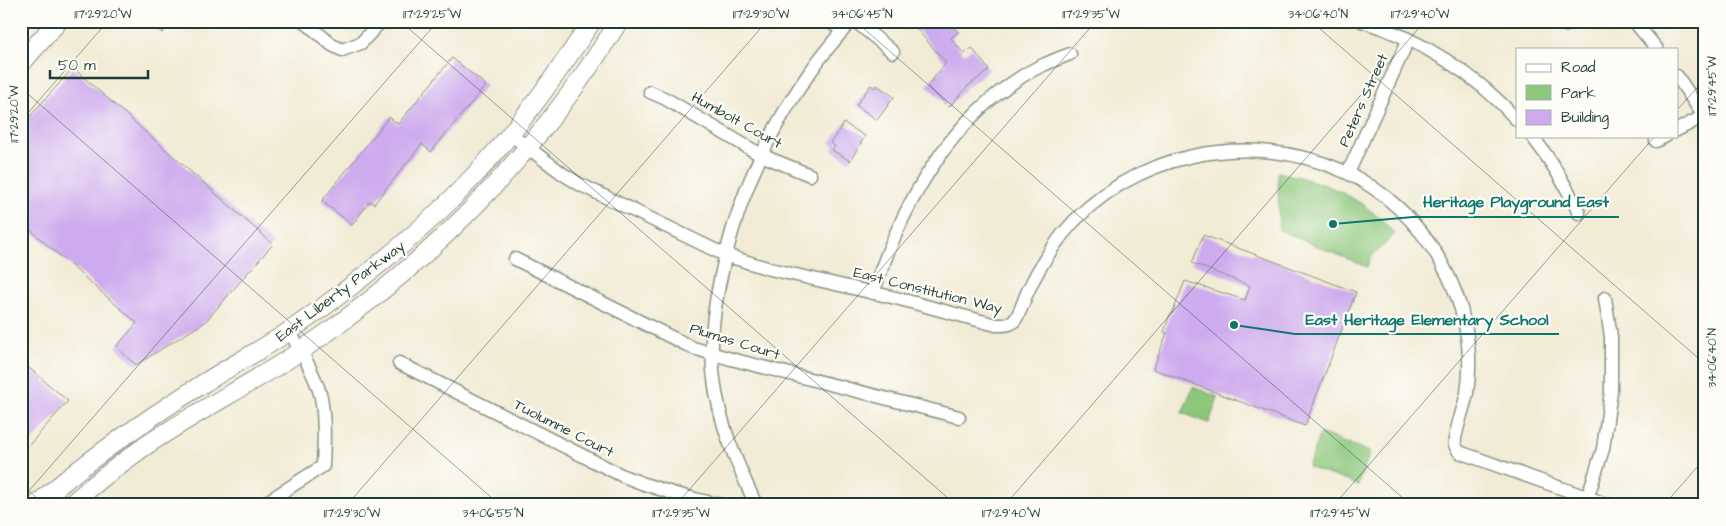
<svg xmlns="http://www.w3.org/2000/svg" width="1726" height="526" font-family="'Architects Daughter',sans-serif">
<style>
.green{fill:#8cc77b;stroke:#568258}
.building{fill:#ceabee}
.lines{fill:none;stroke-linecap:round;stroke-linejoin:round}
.street-casing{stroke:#889484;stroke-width:15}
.secondary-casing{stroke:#889484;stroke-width:20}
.primary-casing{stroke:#889484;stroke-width:21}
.street{stroke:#fff;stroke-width:12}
.secondary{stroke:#fff;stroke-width:18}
.primary{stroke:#fff;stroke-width:19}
.ticks{fill:none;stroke:#1f3d34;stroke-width:1;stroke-opacity:0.45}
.labels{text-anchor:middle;stroke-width:4.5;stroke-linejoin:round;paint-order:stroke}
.street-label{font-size:15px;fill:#1f3d34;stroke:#fdfcf7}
.leader{fill:none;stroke:#0f766e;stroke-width:2}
.callout-dot{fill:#0f766e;stroke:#fdfcf7;stroke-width:2}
.callout-label{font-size:16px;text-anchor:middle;font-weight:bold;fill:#0f766e;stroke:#fdfcf7;stroke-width:4.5;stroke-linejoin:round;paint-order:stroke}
.neatline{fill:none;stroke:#1f3d34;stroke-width:2}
.ticks-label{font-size:12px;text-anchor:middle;fill:#1f3d34}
</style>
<rect width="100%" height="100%" fill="#fdfcf7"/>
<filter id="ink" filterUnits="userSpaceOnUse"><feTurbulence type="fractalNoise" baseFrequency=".02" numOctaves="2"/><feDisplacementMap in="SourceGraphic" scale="10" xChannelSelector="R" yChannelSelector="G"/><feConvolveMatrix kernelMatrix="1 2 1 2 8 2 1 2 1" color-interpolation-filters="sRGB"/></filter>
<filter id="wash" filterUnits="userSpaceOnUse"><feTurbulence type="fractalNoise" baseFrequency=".0096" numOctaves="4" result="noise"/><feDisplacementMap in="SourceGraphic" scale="20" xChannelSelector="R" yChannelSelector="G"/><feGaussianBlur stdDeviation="1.12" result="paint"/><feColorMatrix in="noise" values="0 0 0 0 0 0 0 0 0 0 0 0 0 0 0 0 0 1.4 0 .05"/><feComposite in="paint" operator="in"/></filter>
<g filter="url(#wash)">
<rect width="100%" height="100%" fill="#f2ebd5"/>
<path class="green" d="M1278 172C1328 183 1360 195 1395 234L1370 258 1367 267 1279 230Z
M1193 387 1218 397 1209 423 1182 413Z
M1320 433 1370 452 1358 485 1308 467Z"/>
<g id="blocks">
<path class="building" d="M149 21H173L162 33Z
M910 21H947L958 32 951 38 964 54 972 48 989 70 968 86 949 107 927 86 946 63Z
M452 58 486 85 431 152 422 144 374 204 370 201 352 225 322 201 389 117 398 124Z
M73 68 273 244 205 322 136 365 116 347 137 323 21 222V126Z
M871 85 875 88 877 85 894 97 877 120 856 105Z
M844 123 865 136 850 161 832 150 835 146 830 143Z
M1203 235 1356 292 1305 426 1153 369 1167 333 1164 332 1170 314H1172L1185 281 1245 300 1250 286 1192 263Z
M21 361 68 401 21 454Z"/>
</g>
</g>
<g filter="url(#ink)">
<use href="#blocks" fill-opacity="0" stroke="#889484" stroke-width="1"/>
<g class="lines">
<defs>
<path id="street" d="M304 21 332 45 342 50 361 43 381 21
M828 21 843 30
M855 21 893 52
M1362 21C1420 39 1476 74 1517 120
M1634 21 1657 49
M1566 25 1569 21
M1677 76 1705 118
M650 92 666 99 761 155 810 175
M1677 130 1704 116
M510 134 563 174 579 184 725 255 770 269 896 298 996 325C1002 325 1009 326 1014 321 1020 314 1023 302 1027 293 1036 273 1048 253 1062 235 1128 152 1249 129 1343 171 1426 208 1481 304 1467 393 1465 404 1453 437 1455 445 1456 448 1458 449 1459 452L1609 505
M1532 136C1551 160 1566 185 1579 213
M1656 141 1666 136
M1348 173 1408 40
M515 259 693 348 731 359 959 417
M873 293C900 211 944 127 1018 79 1034 68 1052 61 1070 54
M399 363 623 476C655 489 687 498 721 505
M1588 496 1603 449 1611 391V337L1605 298
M262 505 323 466C324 443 325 420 321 397 316 377 300 348 289 331
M756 505C733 455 713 410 712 353 711 326 716 298 722 271 742 178 787 92 851 21"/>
<path id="secondary" d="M36 505C88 459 145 420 204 383 232 365 263 349 291 330 356 285 419 235 473 177 518 129 556 76 592 21
M70 505C93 485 117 466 141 449 193 413 250 385 302 350 430 264 538 152 619 21"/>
<path id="primary" d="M21 63 58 21"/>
</defs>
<use href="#street" class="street-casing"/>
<use href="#secondary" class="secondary-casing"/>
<use href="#primary" class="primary-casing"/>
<use href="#street" class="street"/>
<use href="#secondary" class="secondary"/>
<use href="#primary" class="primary"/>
</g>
</g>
<path class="ticks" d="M400 21 956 505M855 21 1411 505M1311 21 1705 364M21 88 500 505M1677 110 1705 79M21 121 108 21M21 484 45 505M21 500 438 21M347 505 767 21M676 505 1096 21M1005 505 1425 21M1334 505 1655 136M1664 505 1705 458"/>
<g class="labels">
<g class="street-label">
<text transform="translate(1363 100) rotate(-66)" y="5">Peters Street</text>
<text transform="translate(737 120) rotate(29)" y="5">Humbolt Court</text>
<text transform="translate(928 290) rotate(14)" y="5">East Constitution Way</text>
<text transform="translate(340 291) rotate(-37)" y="5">East Liberty Parkway</text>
<text transform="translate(735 341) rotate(17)" y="5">Plumas Court</text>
<text transform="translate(564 428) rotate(27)" y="5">Tuolumne Court</text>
</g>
</g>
<path class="leader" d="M1333 224L1413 217H1619M1234 325L1295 334H1559"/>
<g class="callout-dot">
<circle cx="1333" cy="224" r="5"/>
<circle cx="1234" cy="325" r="5"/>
</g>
<g class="callout-label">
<text x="1516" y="207">Heritage Playground East</text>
<text x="1427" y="325">East Heritage Elementary School</text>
</g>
<rect width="1726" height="526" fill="none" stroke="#fdfcf7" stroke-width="55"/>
<rect x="1516" y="48" width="162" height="90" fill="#fdfcf7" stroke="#a4b0a9"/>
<rect x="1526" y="64" width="25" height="8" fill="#ffffff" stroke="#a4b0a9"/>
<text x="1561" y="72" font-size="15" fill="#1f3d34">Road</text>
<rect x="1526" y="85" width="25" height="15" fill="#8cc77b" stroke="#a4b0a9"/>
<text x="1561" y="98" font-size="15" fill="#1f3d34">Park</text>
<rect x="1526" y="110" width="25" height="15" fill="#ceabee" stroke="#a4b0a9"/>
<text x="1561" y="122" font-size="15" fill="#1f3d34">Building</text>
<path d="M50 70v8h98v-8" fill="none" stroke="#1f3d34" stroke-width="2.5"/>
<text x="58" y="70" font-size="15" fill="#1f3d34" stroke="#fdfcf7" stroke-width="4" paint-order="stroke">50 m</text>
<rect x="28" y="28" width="1670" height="470" class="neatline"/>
<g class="ticks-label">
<text x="103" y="18">117°29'20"W</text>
<text x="432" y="18">117°29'25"W</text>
<text x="761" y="18">117°29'30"W</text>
<text x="862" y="18">34°06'45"N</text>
<text x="1091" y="18">117°29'35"W</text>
<text x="1318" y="18">34°06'40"N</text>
<text x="1420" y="18">117°29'40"W</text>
<text transform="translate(1712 86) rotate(-90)" y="4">117°29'45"W</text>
<text transform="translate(14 114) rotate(-90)" y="4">117°29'20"W</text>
<text transform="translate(1712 358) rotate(-90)" y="4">34°06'40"N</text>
<text x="352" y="517">117°29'30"W</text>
<text x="493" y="517">34°06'55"N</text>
<text x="681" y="517">117°29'35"W</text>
<text x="1011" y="517">117°29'40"W</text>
<text x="1340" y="517">117°29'45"W</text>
</g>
</svg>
